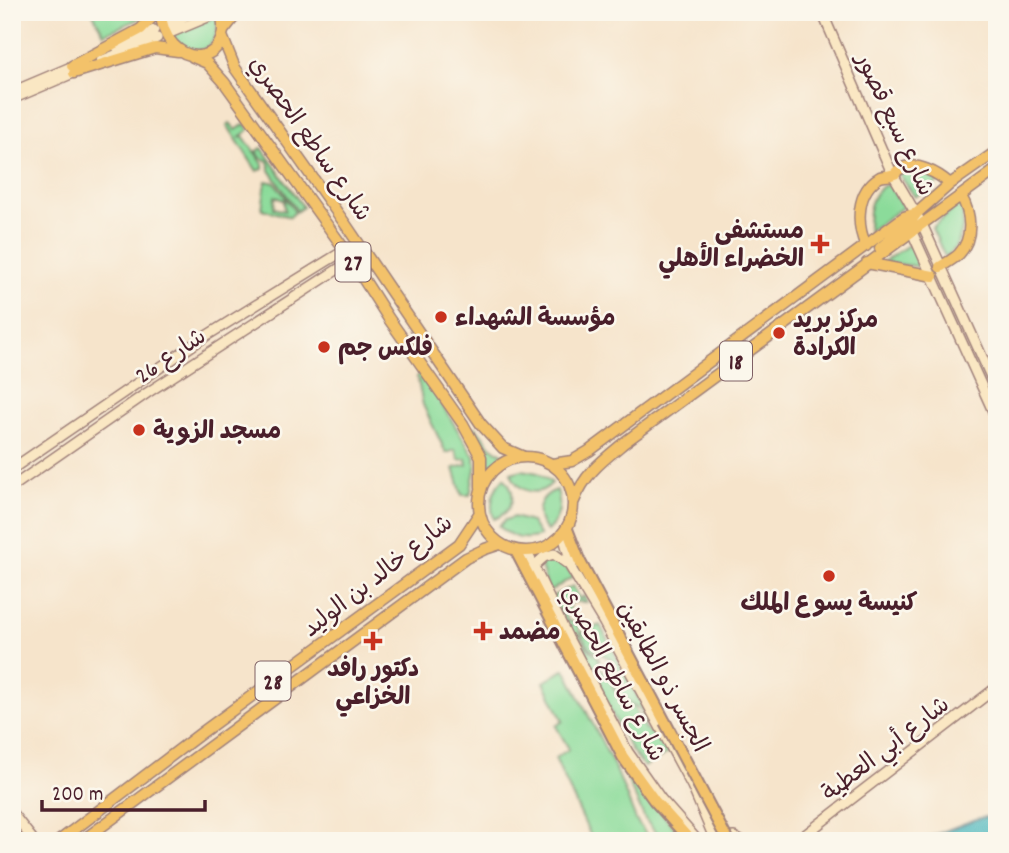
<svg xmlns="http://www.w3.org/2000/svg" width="1009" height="853" font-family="Dekko,'Playpen Sans Arabic',sans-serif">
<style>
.green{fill:#8bdb9a;stroke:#6a7d62;stroke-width:2}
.water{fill:#41b2ba;stroke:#466872;stroke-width:2}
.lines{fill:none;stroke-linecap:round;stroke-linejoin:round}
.secondary-casing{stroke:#a0827b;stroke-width:12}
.primary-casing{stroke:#a0827b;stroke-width:13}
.highway-casing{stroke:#a0827b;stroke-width:14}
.secondary{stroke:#fae7c3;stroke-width:9}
.primary{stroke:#f3c26a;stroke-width:10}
.highway{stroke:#f3c26a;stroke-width:10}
.highway-bridge-casing{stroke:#a0827b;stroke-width:14;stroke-linecap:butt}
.highway-bridge{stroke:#f3c26a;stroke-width:10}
.poi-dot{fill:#c8321e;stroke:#fbf7ec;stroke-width:2.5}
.labels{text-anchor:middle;stroke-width:5;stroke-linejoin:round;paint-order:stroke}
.shield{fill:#fbf7ec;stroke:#7f6065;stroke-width:2}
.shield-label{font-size:23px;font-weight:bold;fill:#4a1f2b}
.street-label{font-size:24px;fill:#4a1f2b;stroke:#fbf7ec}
.poi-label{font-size:24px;font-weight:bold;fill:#4a1f2b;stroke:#fbf7ec;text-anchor:start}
</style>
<rect width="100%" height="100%" fill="#fbf7ec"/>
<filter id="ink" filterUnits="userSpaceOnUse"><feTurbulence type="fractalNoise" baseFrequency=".0143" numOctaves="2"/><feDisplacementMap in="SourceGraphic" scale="14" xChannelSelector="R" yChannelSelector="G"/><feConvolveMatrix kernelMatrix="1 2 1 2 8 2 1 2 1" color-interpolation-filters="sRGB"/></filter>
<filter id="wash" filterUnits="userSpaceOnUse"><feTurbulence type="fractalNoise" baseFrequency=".00686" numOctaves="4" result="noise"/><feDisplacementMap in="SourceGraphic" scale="28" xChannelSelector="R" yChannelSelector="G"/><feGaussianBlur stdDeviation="1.57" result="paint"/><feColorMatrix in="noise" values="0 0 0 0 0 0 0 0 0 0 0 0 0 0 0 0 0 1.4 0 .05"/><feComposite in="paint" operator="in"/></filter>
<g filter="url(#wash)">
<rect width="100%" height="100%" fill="#f6e4cb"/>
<path class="green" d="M92 12H144L141 18 104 34Z
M217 16C221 50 193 63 172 35Z
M230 123 236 130 245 124 249 130 239 137 243 136 263 164V169L257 171 227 125Z
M262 148 303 207 297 211 270 170 268 161 261 158 256 151Z
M912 171 922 172 942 180 915 197 899 174Z
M266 181 275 183 286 198 283 200 275 196 274 208 285 211 284 202 287 200 295 212 290 217 262 209Z
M888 184 903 207 869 231C867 214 869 191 888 184Z
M961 202C965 221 963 246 945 257L932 228Z
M910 244 922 267 883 262Z
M422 373 474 456 476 464 470 495H462L454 468 467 465 466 459 459 460 455 450 446 453 423 405 417 376Z
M476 427 491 446 508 458 496 464 489 471 487 456 473 429Z
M522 470 538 473 552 483C538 498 518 493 511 473Z
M504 478C518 492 514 512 494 519 489 503 492 490 504 478Z
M557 490C562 506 559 520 547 531 533 517 537 496 557 490Z
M514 517 531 522 540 536C523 541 511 538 499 526L505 520Z
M555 557 574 576 549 592 541 567 543 561Z
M573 586 580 599 584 596 587 602H573L568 605 570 609 566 614 567 620 578 625 582 643 598 657 601 669 610 675 614 690 634 707 644 728 656 737 658 736 670 752 644 767 631 750 551 597Z
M600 625 651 723H654L651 726 645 724 641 710 622 696 615 686 611 659C597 651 585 651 582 632Z
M565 669 617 772 636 820 651 841H593L555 758 569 749 556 726 563 721 544 682Z
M624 767 685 841H662L645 819 622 768Z"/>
<path class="water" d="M986 817 997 823V841H919L976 819Z"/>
</g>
<g filter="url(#ink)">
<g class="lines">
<defs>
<path id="secondary" d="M822 12 891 171 922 224 997 390
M169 24 195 12
M172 32 215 14
M117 47 154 30
M101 61 157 38
M12 92 78 64
M12 99 78 71
M912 232 997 420
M12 469 206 336 345 250
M12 487 147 393 352 260
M563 534 572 567
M527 552 568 638 628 752 661 799 698 841
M534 566 544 557 554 554 569 565 604 623 692 786 711 831 719 838 734 837 741 841
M12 813 34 841
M12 831 19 841
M797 841 997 687"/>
<path id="primary" d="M161 12C163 70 236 71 221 12
M223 31 238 12
M222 36 235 68 346 225 481 424 503 448 524 457
M193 57 207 63 224 82 345 250 389 319 463 424 481 457V487
M72 66 141 29 157 12
M74 73 155 48 178 51
M866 246C856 224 856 191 880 177 886 175 885 177 891 175 901 172 891 174 900 169 916 161 938 173 950 184
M880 248 908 225 917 213
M867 263 933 276
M940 267C946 263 954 259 959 254 974 238 971 213 961 196
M479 504a47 47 0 1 1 94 0a47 47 0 1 1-94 0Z
M552 464 572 461 589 451 904 217 917 213 950 184 997 151
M574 501C585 473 602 461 625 442L997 169
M59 841 200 734 459 544 479 514
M82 841 466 558 485 549 500 544"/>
<path id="highway" d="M567 529 579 560 665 722
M516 551 623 757 654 800 691 841"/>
</defs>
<use href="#secondary" class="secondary-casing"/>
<use href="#primary" class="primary-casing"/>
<use href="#highway" class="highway-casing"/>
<use href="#secondary" class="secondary"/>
<use href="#primary" class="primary"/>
<use href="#highway" class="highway"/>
<defs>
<path id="highway-bridge" d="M665 722 728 841"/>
</defs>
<use href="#highway-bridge" class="highway-bridge-casing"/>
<use href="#highway-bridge" class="highway-bridge"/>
</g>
</g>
<g class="poi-dot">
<path d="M816.5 233.5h7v7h7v7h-7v7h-7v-7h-7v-7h7z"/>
<circle cx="441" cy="317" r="7"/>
<circle cx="779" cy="333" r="7"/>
<circle cx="324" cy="347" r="7"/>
<circle cx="139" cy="430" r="7"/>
<circle cx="829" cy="576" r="7"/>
<path d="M479.5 620.5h7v7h7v7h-7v7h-7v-7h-7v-7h7z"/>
<path d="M369.5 630.5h7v7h7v7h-7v7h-7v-7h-7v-7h7z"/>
</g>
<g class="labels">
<g class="shield">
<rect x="335.5" y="242.5" width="35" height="39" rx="5"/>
<rect x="720" y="341.5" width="32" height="39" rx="5"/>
<rect x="255.5" y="661.5" width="35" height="39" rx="5"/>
</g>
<g class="shield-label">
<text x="353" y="270">27</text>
<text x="736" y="369">18</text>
<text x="273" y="689">28</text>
</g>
<g class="street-label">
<text transform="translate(896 124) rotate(65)" y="8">شارع سبع قصور</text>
<text transform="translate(311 138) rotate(55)" y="8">شارع ساطع الحصري</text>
<text transform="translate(170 355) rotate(-34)" y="8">شارع 26</text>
<text transform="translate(377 575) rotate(-38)" y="8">شارع خالد بن الوليد</text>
<text transform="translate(614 673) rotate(62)" y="8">شارع ساطع الحصري</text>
<text transform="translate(664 676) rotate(62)" y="8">الجسر ذو الطابقين</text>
<text transform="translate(885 748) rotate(-38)" y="8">شارع أبي العطية</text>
</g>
<g class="poi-label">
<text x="804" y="238" text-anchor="end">مستشفى<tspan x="804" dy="28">الخضراء الأهلي</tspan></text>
<text x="455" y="325">مؤسسة الشهداء</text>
<text x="793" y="327">مركز بريد<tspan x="793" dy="28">الكرادة</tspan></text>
<text x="338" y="355">فلكس جم</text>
<text x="153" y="438">مسجد الزوية</text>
<text x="829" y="610" text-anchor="middle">كنيسة يسوع الملك</text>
<text x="499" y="639">مضمد</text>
<text x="373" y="676" text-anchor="middle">دكتور رافد<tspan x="373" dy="28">الخزاعي</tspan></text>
</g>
</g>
<rect width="1009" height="853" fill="none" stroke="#fbf7ec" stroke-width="42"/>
<path d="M42 800v10h163v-10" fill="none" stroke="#4a1f2b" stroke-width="3.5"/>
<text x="52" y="800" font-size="21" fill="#4a1f2b" stroke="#fbf7ec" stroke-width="5" paint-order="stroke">200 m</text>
</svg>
